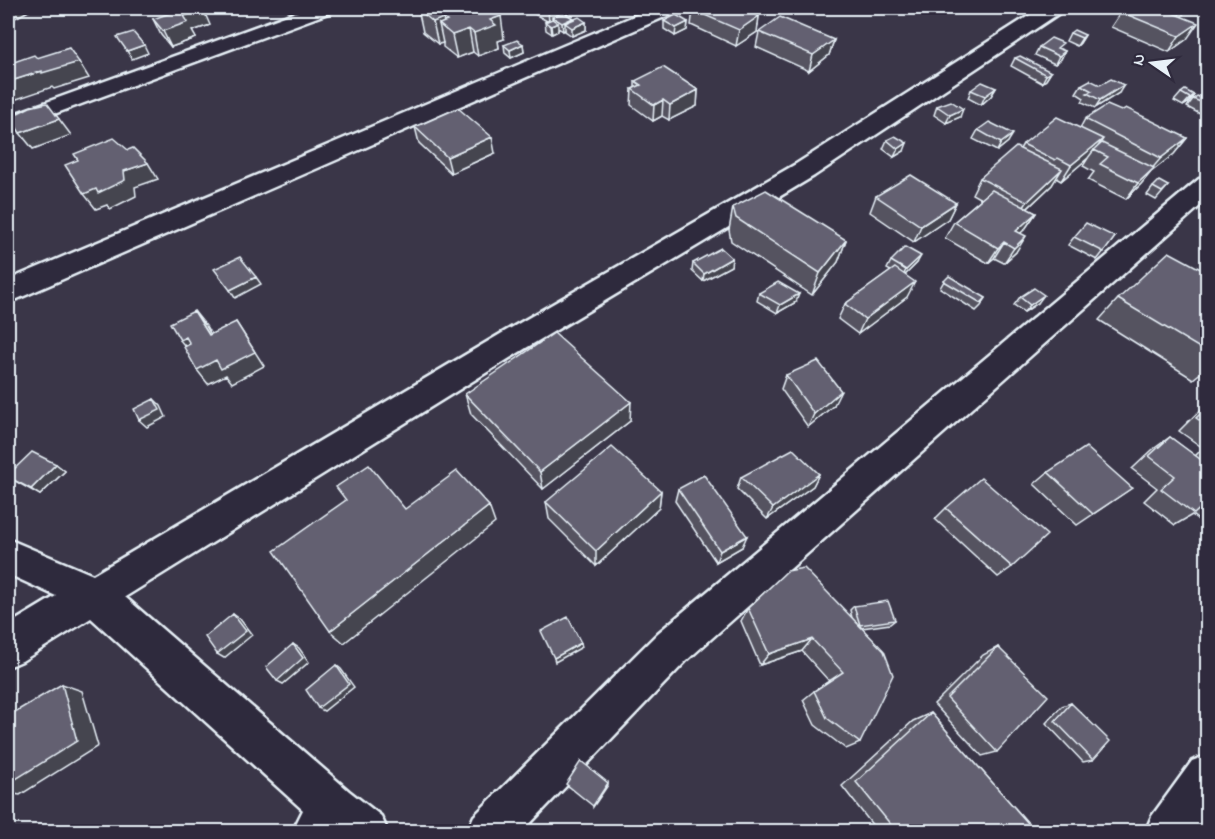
<svg xmlns="http://www.w3.org/2000/svg" width="1215" height="839" font-family="'Indie Flower',sans-serif">
<style>
.lines{fill:none;stroke-linecap:round;stroke-linejoin:round}
.minor-casing{stroke:#e8f1f8;stroke-width:5}
.minor{fill:#2f2a3d;fill-rule:evenodd}
.wall{fill:#555361;stroke:#e8f1f8;stroke-width:1.5}
.shaded-wall{fill:#45444f;stroke:#e8f1f8;stroke-width:1.5}
.building{fill:#636171;stroke:#e8f1f8;stroke-width:1.5}
</style>
<rect width="100%" height="100%" fill="#3a3648"/>
<filter id="ink" filterUnits="userSpaceOnUse"><feTurbulence type="fractalNoise" baseFrequency=".0167" numOctaves="2"/><feDisplacementMap in="SourceGraphic" scale="12" xChannelSelector="R" yChannelSelector="G"/><feConvolveMatrix kernelMatrix="1 2 1 2 8 2 1 2 1" color-interpolation-filters="sRGB"/></filter>
<g filter="url(#ink)">
<g class="lines">
<defs>
<path id="minor" d="M307 8H334L331 12 8 131V116Z
M653 8H679L676 12 8 303V280Z
M1041 8H1064L1061 12 814 176 526 348 125 597 349 791 381 816 388 832H292L303 810 91 618 22 661 8 667V625L56 596 8 574V539L93 575 504 332 796 164Z
M1208 177V199L686 661 522 832H467L474 816 658 633 1199 179Z
M1208 755V815L1196 832H1145L1152 816 1192 761Z"/>
</defs>
<use href="#minor" class="minor-casing"/>
<use href="#minor" class="minor"/>
</g>
<path class="wall" d="M8 8H34L15 18 8 17Z
M524 8H568V15L573 18V20L586 22V30L572 36 565 31V30L563 31 558 28V31L552 34 546 30 545 22 547 21Z
M1127 8H1187L1181 16 1187 39 1169 52 1111 27 1121 12Z
M418 9 504 39 498 41 499 48 478 56 473 52 457 58 443 47V43L438 44 423 32Z
M693 10 759 16 757 32 736 46 691 25Z
M153 19 210 25 192 31 196 38 171 47 161 35Z
M664 21 688 22 687 30 675 36 664 29Z
M759 32 834 40 829 55 809 71 756 47Z
M1070 33 1085 35 1080 43 1077 46 1066 41Z
M523 44 524 52 511 58 505 53 504 45Z
M1039 47 1060 49 1065 51 1061 59 1055 64 1035 55Z
M1015 58 1051 72 1046 80 1042 83 1011 66Z
M635 81 698 90 697 106 669 120 662 116 653 121 631 105 632 89 635 88Z
M1081 85H1100L1119 93 1095 108 1082 102 1084 98 1076 93Z
M996 88 991 96 981 105 968 98 971 90Z
M1181 93 1194 95 1188 103 1183 106 1174 101Z
M1193 99 1208 101V108L1200 114 1187 107Z
M937 106 960 117 946 123 934 115Z
M1121 111 1187 138 1174 154 1151 172 1141 184 1126 199 1088 180 1094 172 1083 166 1088 158 1061 181 1056 178 1052 185 1027 209 1036 213 1025 229 1020 233 1016 252 1004 263 994 258 988 263 945 238 954 222 981 199 972 194 980 178 1020 149 1023 144 1080 128 1085 119Z
M415 127 495 153 451 173 419 143Z
M978 130 1008 142 997 151 973 139Z
M887 140 904 151 894 157 883 149Z
M1168 186 1156 200 1147 195 1153 187Z
M876 196 956 203 948 219 914 242 870 212Z
M733 207 846 240 838 262 812 295 731 241 729 230Z
M1074 237H1115L1097 260 1068 245Z
M732 258 731 266 703 281 692 271 693 263Z
M891 261 917 263 905 275 907 297 858 334 838 319 845 304 891 271 887 269Z
M1208 273V367L1193 379 1099 320 1118 299Z
M944 281 986 298 981 306 976 311 940 288Z
M759 293 796 302 777 313 757 301Z
M1020 297 1038 303 1024 312 1014 305Z
M786 375 834 405 808 427 781 389Z
M465 394 630 421 543 489 471 414Z
M1208 405V528L1192 515 1175 525 1144 501 1157 488 1132 469 1152 450 1170 437 1195 456 1203 448 1179 431 1196 414Z
M56 464 65 471 40 495 8 477Z
M1048 472 1132 488 1077 525 1034 484Z
M819 474 813 486 767 519 737 489 741 477Z
M678 489 742 547 716 562 675 501Z
M661 491 659 508 596 566 549 519 546 502Z
M946 508 1012 567 998 577 935 519Z
M854 606 895 620 890 624 862 628 860 743 846 749 815 725 803 700 814 691 829 681 802 651 760 665 741 621 748 608 852 618 850 610Z
M998 647 997 752 982 756 934 704 983 655Z
M1071 703 1093 760 1083 762 1046 723 1062 706Z
M931 713 1035 831H877L842 786 913 721Z"/>
<path class="shaded-wall" d="M14 8H34L15 18 10 10Z
M133 8H147L136 12Z
M548 8H568V14L552 17 553 21 549 23Z
M1184 8H1187L1181 18 1173 23Z
M203 9 210 25 192 31 196 38 171 47 163 31 184 16Z
M501 16 504 39 498 41 499 48 478 56 474 33 490 20Z
M759 16 757 32 736 46 739 30Z
M443 18 445 29 439 24 443 43 438 44 433 22Z
M573 18 574 26 565 23V30L563 31 562 23Z
M586 22V30L572 36V28Z
M688 22 687 30 675 36 676 28Z
M558 23V31L552 34 551 26Z
M1198 23 1187 39 1169 52 1179 36Z
M469 29 473 52 457 58 452 35Z
M1085 35 1080 43 1077 46 1082 38Z
M834 40 829 55 809 71 813 55Z
M523 44 524 52 511 58 510 50Z
M144 45 148 53 132 59 127 51Z
M1065 51 1061 59 1055 64 1059 56Z
M79 62 89 78 54 89 52 87 8 102V82L42 71Z
M1051 72 1046 80 1042 83 1046 75Z
M1124 85 1119 93 1095 108 1100 100Z
M996 88 991 96 981 105 985 96Z
M698 90 697 106 669 120 670 105Z
M1194 95 1188 103 1183 106 1190 98Z
M663 100 662 116 653 121 654 105Z
M1208 105V108L1205 111 1200 114Z
M963 109 960 117 946 123 950 115Z
M59 119 71 135 33 149 20 133Z
M1013 134 1008 142 997 151 1001 143Z
M492 137 495 153 451 173 447 157Z
M1187 138 1174 154 1151 172 1141 184 1126 199 1138 183 1150 171 1161 158Z
M1103 139 1095 151 1094 150 1088 158 1061 181 1071 165Z
M907 143 904 151 894 157 898 149Z
M148 163 158 179 135 187 136 196 110 209 107 205 96 209 84 194 124 171Z
M1062 169 1052 185 1017 218 1027 202Z
M956 203 948 219 914 242 921 226Z
M1036 213 1025 229 1008 245 1016 231Z
M1026 236 1016 252 1004 263 1014 248Z
M846 240 838 262 812 295 820 273Z
M1004 242 994 258 988 263 998 248Z
M921 256 917 263 902 278 906 270Z
M732 258 731 266 703 281 704 274Z
M256 277 261 284 235 298 230 290Z
M915 282 907 297 858 334 865 319Z
M799 294 796 302 777 313 780 305Z
M1044 295 1038 303 1024 312 1030 305Z
M194 311 206 326 220 350 209 335Z
M236 322 264 366 232 383 226 375 208 384 197 370Z
M186 337 198 352 192 355 180 340Z
M841 391 834 405 808 427 814 414Z
M154 399 161 406 166 417 147 427 139 420Z
M631 402 630 421 543 489 540 472Z
M56 464 65 471 40 495 31 489Z
M819 474 813 486 767 519 773 508Z
M661 491 659 508 596 566V551Z
M489 506 495 523 344 643 330 631Z
M747 536 742 547 716 562 720 551Z
M233 614 240 619 252 635 224 658 217 654Z
M812 639 802 651 760 665 769 654Z
M581 643 582 647 555 662 554 658Z
M293 644 299 648 309 662 283 684 277 681Z
M336 665 341 669 354 687 324 711 318 708Z
M62 684 82 691 98 746 20 795 8 793V784Z
M608 783V785L593 807V806Z"/>
<path class="building" d="M8 8H14L10 10H8Z
M184 8H201L203 9 184 16 188 22 163 31 153 19Z
M422 8H490L501 16 490 20 496 25 474 33 469 29 452 35 439 24 447 21 443 18 433 22 418 9Z
M697 8H738L759 16 739 30 693 10Z
M1127 8H1160L1198 23 1179 36 1121 12Z
M563 12 573 18 562 23 552 17Z
M676 15 688 22 676 28 664 21Z
M579 17 586 22 572 28 565 23Z
M780 17 834 40 813 55 759 32Z
M552 19 558 23 551 26 545 22Z
M1074 30 1085 35 1082 38 1070 33Z
M133 32 144 45 127 51 117 37Z
M1051 38 1063 43 1057 48 1065 51 1059 56 1039 47Z
M517 40 523 44 510 50 504 45Z
M69 48 79 62 42 73V71L8 82V64L34 55 37 58Z
M1020 56 1051 72 1046 75 1015 58Z
M663 67 698 90 670 105 663 100 654 105 632 89 641 85 635 81Z
M1111 79 1124 85 1100 100 1087 93 1092 91 1081 85 1090 80 1100 85Z
M982 82 996 88 985 96 971 90Z
M1185 90 1194 95 1190 98 1181 93Z
M1197 96 1208 101V105L1193 99Z
M951 101 963 109 950 115 937 106Z
M47 103 59 119 20 133 10 117 30 107Z
M1107 105 1121 111 1126 108 1187 138 1161 158 1085 119Z
M458 108 492 137 447 157 415 127Z
M1057 117 1103 139 1071 165 1058 158 1055 160 1023 144Z
M989 122 1013 134 1001 143 978 130Z
M895 136 907 143 898 149 887 140Z
M114 138 128 150 133 148 148 163 124 171 125 180 98 193 96 189 84 194 65 165 78 160 74 154Z
M1102 143 1154 168 1138 183 1100 164 1108 157 1094 150Z
M1016 147 1062 169 1027 202 980 178Z
M911 175 956 203 921 226 876 196Z
M1159 181 1168 186 1162 192 1153 187Z
M766 190 846 240 820 273 736 218 733 207Z
M992 190 1036 213 1016 231 1026 236 1014 248 1004 242 998 248 954 222Z
M1086 223 1115 237 1104 252 1074 237Z
M905 247 921 256 906 270 891 261Z
M721 248 732 258 704 274 693 263Z
M1169 252 1208 273V353L1118 299Z
M240 257 256 277 230 290 214 269Z
M895 268 915 282 865 319 845 304Z
M949 276 986 298 981 303 944 281Z
M778 282 799 294 780 305 759 293Z
M1034 288 1044 295 1030 305 1020 297Z
M194 311 209 335 236 322 255 352 221 369 216 360 197 370 184 347 190 344 186 337 180 340 170 323Z
M554 333 631 402 540 472 465 394Z
M818 361 841 391 814 414 786 375Z
M154 399 160 410 139 420 134 409Z
M1208 407V426L1196 418Z
M1170 437 1208 465V501L1194 514 1161 489 1175 476 1149 456Z
M612 447 661 491 596 551 546 502Z
M1086 447 1132 488 1093 514 1048 472Z
M793 449 819 474 773 508 741 477Z
M32 452 56 464 31 489 8 477V475Z
M369 465 405 509 457 471 489 506 330 631 274 551 346 500 336 487Z
M704 475 747 536 720 551 678 489Z
M981 478 1047 535 1012 567 946 508Z
M804 568 884 651 893 675 860 743 827 718 814 691 843 672 812 639 769 654 748 608 787 571Z
M888 601 895 620 860 625 854 606Z
M233 614 246 631 217 654 205 637Z
M568 617 581 643 554 658 541 631Z
M293 644 303 658 277 681 266 667Z
M998 647 1048 696 997 752 947 698Z
M336 665 349 684 318 708 306 690Z
M62 684 77 741 8 784V716Z
M1071 703 1110 741 1093 760 1055 721Z
M931 713 1035 831H896L856 782Z
M581 761 608 783 593 806 566 784Z"/>
</g>
<rect width="1215" height="839" fill="none" stroke="#2f2a3d" stroke-width="30"/>
<rect x="15" y="15" width="1185" height="809" fill="none" stroke="#e8f1f8" stroke-width="2" filter="url(#ink)"/>
<g transform="translate(1152 63) rotate(284)" stroke="#2f2a3d" stroke-width="4.5" paint-order="stroke">
<path d="M0-4.5L10 22L0 15L-10 22Z" fill="#e8f1f8"/>
<text y="-9" font-size="16" font-weight="bold" text-anchor="middle" fill="#e8f1f8">N</text>
</g>
</svg>
